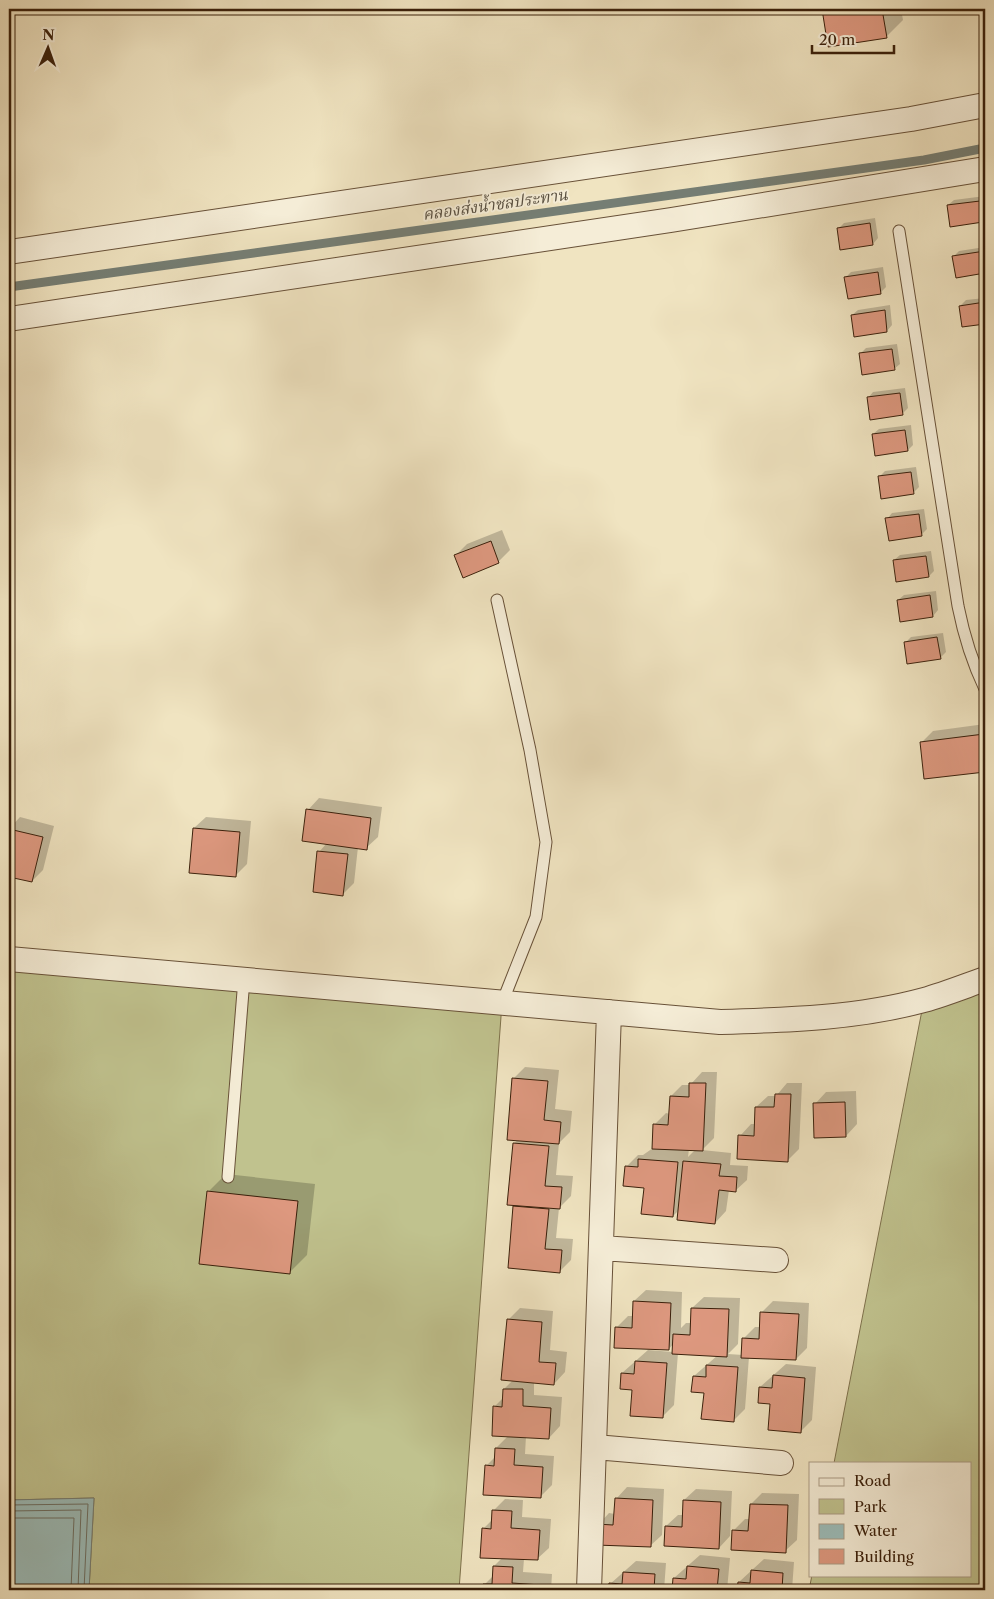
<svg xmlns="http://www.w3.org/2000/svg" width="994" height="1599" font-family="'Libre Caslon Text','Noto Serif Thai',serif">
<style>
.green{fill:#c0c28e;stroke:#7e714c}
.water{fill:#9cbdba;stroke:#757e74}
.shadow{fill:#0003;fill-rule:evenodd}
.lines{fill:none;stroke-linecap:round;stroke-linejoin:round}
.shore{stroke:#6c6e62;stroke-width:1}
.stream{stroke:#757e74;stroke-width:9}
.building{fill:#dd987f;stroke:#3b200b}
.lane-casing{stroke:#685138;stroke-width:13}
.street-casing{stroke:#685138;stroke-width:26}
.lane{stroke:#f5edd7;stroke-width:11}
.street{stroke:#f5edd7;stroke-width:24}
.labels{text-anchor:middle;stroke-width:4;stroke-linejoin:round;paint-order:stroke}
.water-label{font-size:16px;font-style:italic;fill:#584f40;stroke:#f5edd7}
</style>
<rect width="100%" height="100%" fill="#f0e4c1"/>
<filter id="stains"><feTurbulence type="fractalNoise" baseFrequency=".004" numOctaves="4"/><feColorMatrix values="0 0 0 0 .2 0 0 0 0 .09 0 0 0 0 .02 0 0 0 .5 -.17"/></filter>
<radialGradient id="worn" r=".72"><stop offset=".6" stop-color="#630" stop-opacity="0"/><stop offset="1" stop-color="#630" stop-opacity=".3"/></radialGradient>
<path class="green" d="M9 959 502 1003 459 1590H89L94 1498 9 1500Z
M985 979V1590H809L812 1575H970V1463H834L924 1000Z"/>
<path class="water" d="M94 1498 89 1590H9V1500Z"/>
<path class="shadow" d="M823 9H901L903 20 886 37 829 46Z
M985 196V219L983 221 948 205 954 200Z
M875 218 878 238 873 244 838 229 844 223Z
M985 247V272L957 276 954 256 959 251Z
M883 267 886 287 880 293 846 277 851 272Z
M985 298V323L963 326 960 306 966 300Z
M890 305 892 325 887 331 855 335 852 315 858 310Z
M897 344 900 364 894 369 860 354 866 348Z
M905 388 908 408 902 414 868 398 873 392Z
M911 425 913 445 908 450 873 434 879 429Z
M916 467 919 487 913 493 879 477 885 471Z
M924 509 927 529 921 535 887 519 892 513Z
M502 530 510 550 498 562 455 556 467 544Z
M931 551 934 571 929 576 894 560 900 555Z
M936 591 938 610 933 616 898 600 904 595Z
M943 633 946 652 940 658 906 642 911 637Z
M985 724V771L925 778 922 742 933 731Z
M319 798 382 807 378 837 366 848 358 847 354 883 343 894 319 852 327 843 308 810Z
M20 817 54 826 43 870 32 881 9 876V829Z
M206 817 251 821 247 864 235 876 194 828Z
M525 1067 559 1070 555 1109 572 1111 570 1132 559 1143 556 1175 573 1176 571 1196 559 1208 556 1238 573 1239 571 1260 560 1271 514 1207 517 1204 514 1143 518 1140 513 1079Z
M702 1072H717L714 1138 702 1150 731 1153 730 1165 748 1166 747 1180 735 1191 729 1190 726 1211 715 1223 680 1209 673 1216 626 1167 638 1155H643L653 1148 654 1125 666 1113 670 1114 671 1096 682 1085H690ZM689 1149H696L688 1157Z
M787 1083H802L799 1149 788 1160 740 1136 751 1124H755L756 1107 768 1096H776Z
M856 1091 857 1124 846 1136 815 1104 826 1092Z
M226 1174 315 1184 307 1255 290 1272 208 1192Z
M646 1290 682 1292 681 1328 686 1323H692V1308L704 1297 740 1298 738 1344 728 1354 743 1355 744 1338 755 1327H761L762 1312 773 1301 809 1303 807 1348 796 1359 749 1357 745 1409 734 1420 705 1392 694 1376 718 1355 678 1353 674 1405 662 1417 633 1389 622 1373 648 1350 673 1352 674 1343 669 1349 616 1328 628 1316H634V1301Z
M520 1308 553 1311 550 1350 567 1352 565 1372 554 1384 534 1382V1395L562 1397 560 1426 549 1438 526 1436 525 1454 554 1456 552 1485 540 1497 486 1466 496 1456V1448L509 1435 494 1407 504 1397V1389L513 1380 508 1320Z
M786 1364 816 1367 812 1420 801 1431 771 1403 760 1387Z
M627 1487 664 1489 662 1535 650 1546 598 1525 609 1513 615 1514 616 1499Z
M696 1489 732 1491 730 1536 719 1548 666 1526 678 1515H683L684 1500Z
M762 1493 799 1494 797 1540 785 1551 733 1531 745 1519H750L751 1504Z
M505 1499 523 1500 522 1517 551 1519 549 1548 537 1559H524L523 1572 552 1574 551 1590H484L485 1584 494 1575V1566L503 1557 483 1529 493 1519V1511Z
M700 1555 730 1558 727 1590H673L674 1578Z
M764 1559 794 1562 792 1590H738L739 1582Z
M636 1561 666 1563 664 1590H610V1584Z"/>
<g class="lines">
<path class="shore" d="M9 1505 88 1504 84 1590
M9 1511 81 1510 78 1590
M9 1518H74L71 1590"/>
<path class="stream" d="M9 287 924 160 985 148"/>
</g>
<path class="building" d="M822 9H882L887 38 828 47Z
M980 201 983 222 950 227 947 205Z
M870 223 873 245 840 250 837 228Z
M985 251V273L956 278 952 256Z
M878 272 881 294 848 299 844 277Z
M985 302V324L962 327 959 306Z
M885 310 887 332 854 337 851 315Z
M892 349 895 370 862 375 859 353Z
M900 393 903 415 870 420 867 397Z
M905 430 908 451 875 456 872 434Z
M911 472 914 494 881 499 878 476Z
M919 514 922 536 889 541 885 518Z
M491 541 499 563 463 578 454 555Z
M926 556 929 577 896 582 893 560Z
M930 595 933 617 900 622 897 600Z
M937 637 941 659 907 664 904 642Z
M984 734 985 772 924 779 920 742Z
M306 809 371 818 367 850 302 841Z
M193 828 240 832 236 877 189 873Z
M9 829 43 837 32 882 9 877Z
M317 851 348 854 343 896 313 892Z
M512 1078 548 1081 544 1120 561 1122 559 1144 507 1140Z
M689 1083H706L703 1151 652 1149 653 1124 668 1125 670 1096 689 1097Z
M775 1094H791L788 1162 737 1159 738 1135 754 1136 755 1107H774Z
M845 1102 846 1137 814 1138 813 1103Z
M513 1143 549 1146 545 1186 562 1187 560 1209 507 1205Z
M638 1159 678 1162 673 1217 641 1214 644 1188 623 1186 625 1166 638 1167Z
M683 1161 721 1164 719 1176 737 1177 736 1192 719 1190 715 1224 677 1220Z
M207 1191 298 1201 290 1274 199 1264Z
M513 1206 549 1209 545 1249 562 1250 560 1273 508 1268Z
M633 1301 671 1303 669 1350 614 1348 615 1327 632 1328Z
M691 1308 729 1309 727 1357 672 1354 673 1334 690 1335Z
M760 1312 799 1314 796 1360 741 1358 742 1338 759 1339Z
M507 1319 542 1322 539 1362 556 1363 554 1385 501 1380Z
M635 1361 667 1363 663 1418 630 1416 632 1390 620 1389 621 1373 634 1374Z
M706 1365 738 1367 734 1422 701 1419 704 1393 691 1392 693 1376 706 1377Z
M773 1375 805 1378 801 1433 768 1430 770 1404 758 1403 759 1387 772 1388Z
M503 1389H523V1406L551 1408 549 1439 492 1436 493 1406 502 1407Z
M495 1448 515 1449 514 1465 543 1467 541 1498 483 1495 485 1465 494 1466Z
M615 1498 653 1500 651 1547 596 1545V1524L613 1525Z
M683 1500 721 1502 719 1549 664 1546 665 1526 682 1527Z
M750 1504 788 1505 786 1553 731 1550 732 1530 748 1531Z
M492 1510 512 1511 511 1528 540 1530 538 1560 480 1558 482 1528 491 1529Z
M493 1566 513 1567 512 1583 541 1585 540 1590H483V1584H492Z
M687 1566 719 1569 717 1590H672L673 1578 686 1579Z
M751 1570 783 1573 782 1590H737L738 1582 750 1583Z
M623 1572 655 1574 654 1590H608L609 1583 622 1584Z"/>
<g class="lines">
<defs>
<path id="lane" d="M899 231 958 606C964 636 972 662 985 689
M497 600 530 750 546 842 536 917 502 1003
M228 1177 244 979"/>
<path id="street" d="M9 252 911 119 985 105
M9 319 671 220 985 169
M9 959 720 1022C788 1020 858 1018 924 1000 945 994 965 986 985 979
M602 1248 776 1260
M595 1447 781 1463
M589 1590 609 1012"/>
</defs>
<use href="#lane" class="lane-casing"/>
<use href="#street" class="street-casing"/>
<use href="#lane" class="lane"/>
<use href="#street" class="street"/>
</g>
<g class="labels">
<g class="water-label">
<text transform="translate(495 204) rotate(-8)" y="6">คลองส่งน้ำชลประทาน</text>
</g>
</g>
<rect width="994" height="1599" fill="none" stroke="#f0e4c1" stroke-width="30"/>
<rect x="10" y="10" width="974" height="1579" fill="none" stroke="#3b200b" stroke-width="2.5"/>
<rect x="15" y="15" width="964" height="1569" fill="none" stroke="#3b200b"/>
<rect x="809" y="1462" width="162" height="115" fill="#f5edd7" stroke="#ab9b85"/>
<rect x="819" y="1478" width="25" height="8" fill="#f5edd7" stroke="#ab9b85"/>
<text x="854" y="1486" font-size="15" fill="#3b200b">Road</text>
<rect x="819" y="1499" width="25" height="15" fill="#c0c28e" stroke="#ab9b85"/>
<text x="854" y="1512" font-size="15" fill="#3b200b">Park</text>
<rect x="819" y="1524" width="25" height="15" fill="#9cbdba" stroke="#ab9b85"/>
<text x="854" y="1536" font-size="15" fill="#3b200b">Water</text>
<rect x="819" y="1549" width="25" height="15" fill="#dd987f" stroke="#ab9b85"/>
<text x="854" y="1562" font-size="15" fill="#3b200b">Building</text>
<g transform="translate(48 48) rotate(2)" stroke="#f5edd7" stroke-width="4" paint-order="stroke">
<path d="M0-4L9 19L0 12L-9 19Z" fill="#3b200b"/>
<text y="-8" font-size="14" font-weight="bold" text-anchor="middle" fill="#3b200b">N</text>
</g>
<path d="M812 45v8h82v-8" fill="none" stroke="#3b200b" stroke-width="2.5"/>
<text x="819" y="45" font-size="15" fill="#3b200b" stroke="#f5edd7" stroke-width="4" paint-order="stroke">20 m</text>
<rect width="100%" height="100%" filter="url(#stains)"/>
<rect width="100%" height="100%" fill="url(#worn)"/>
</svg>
